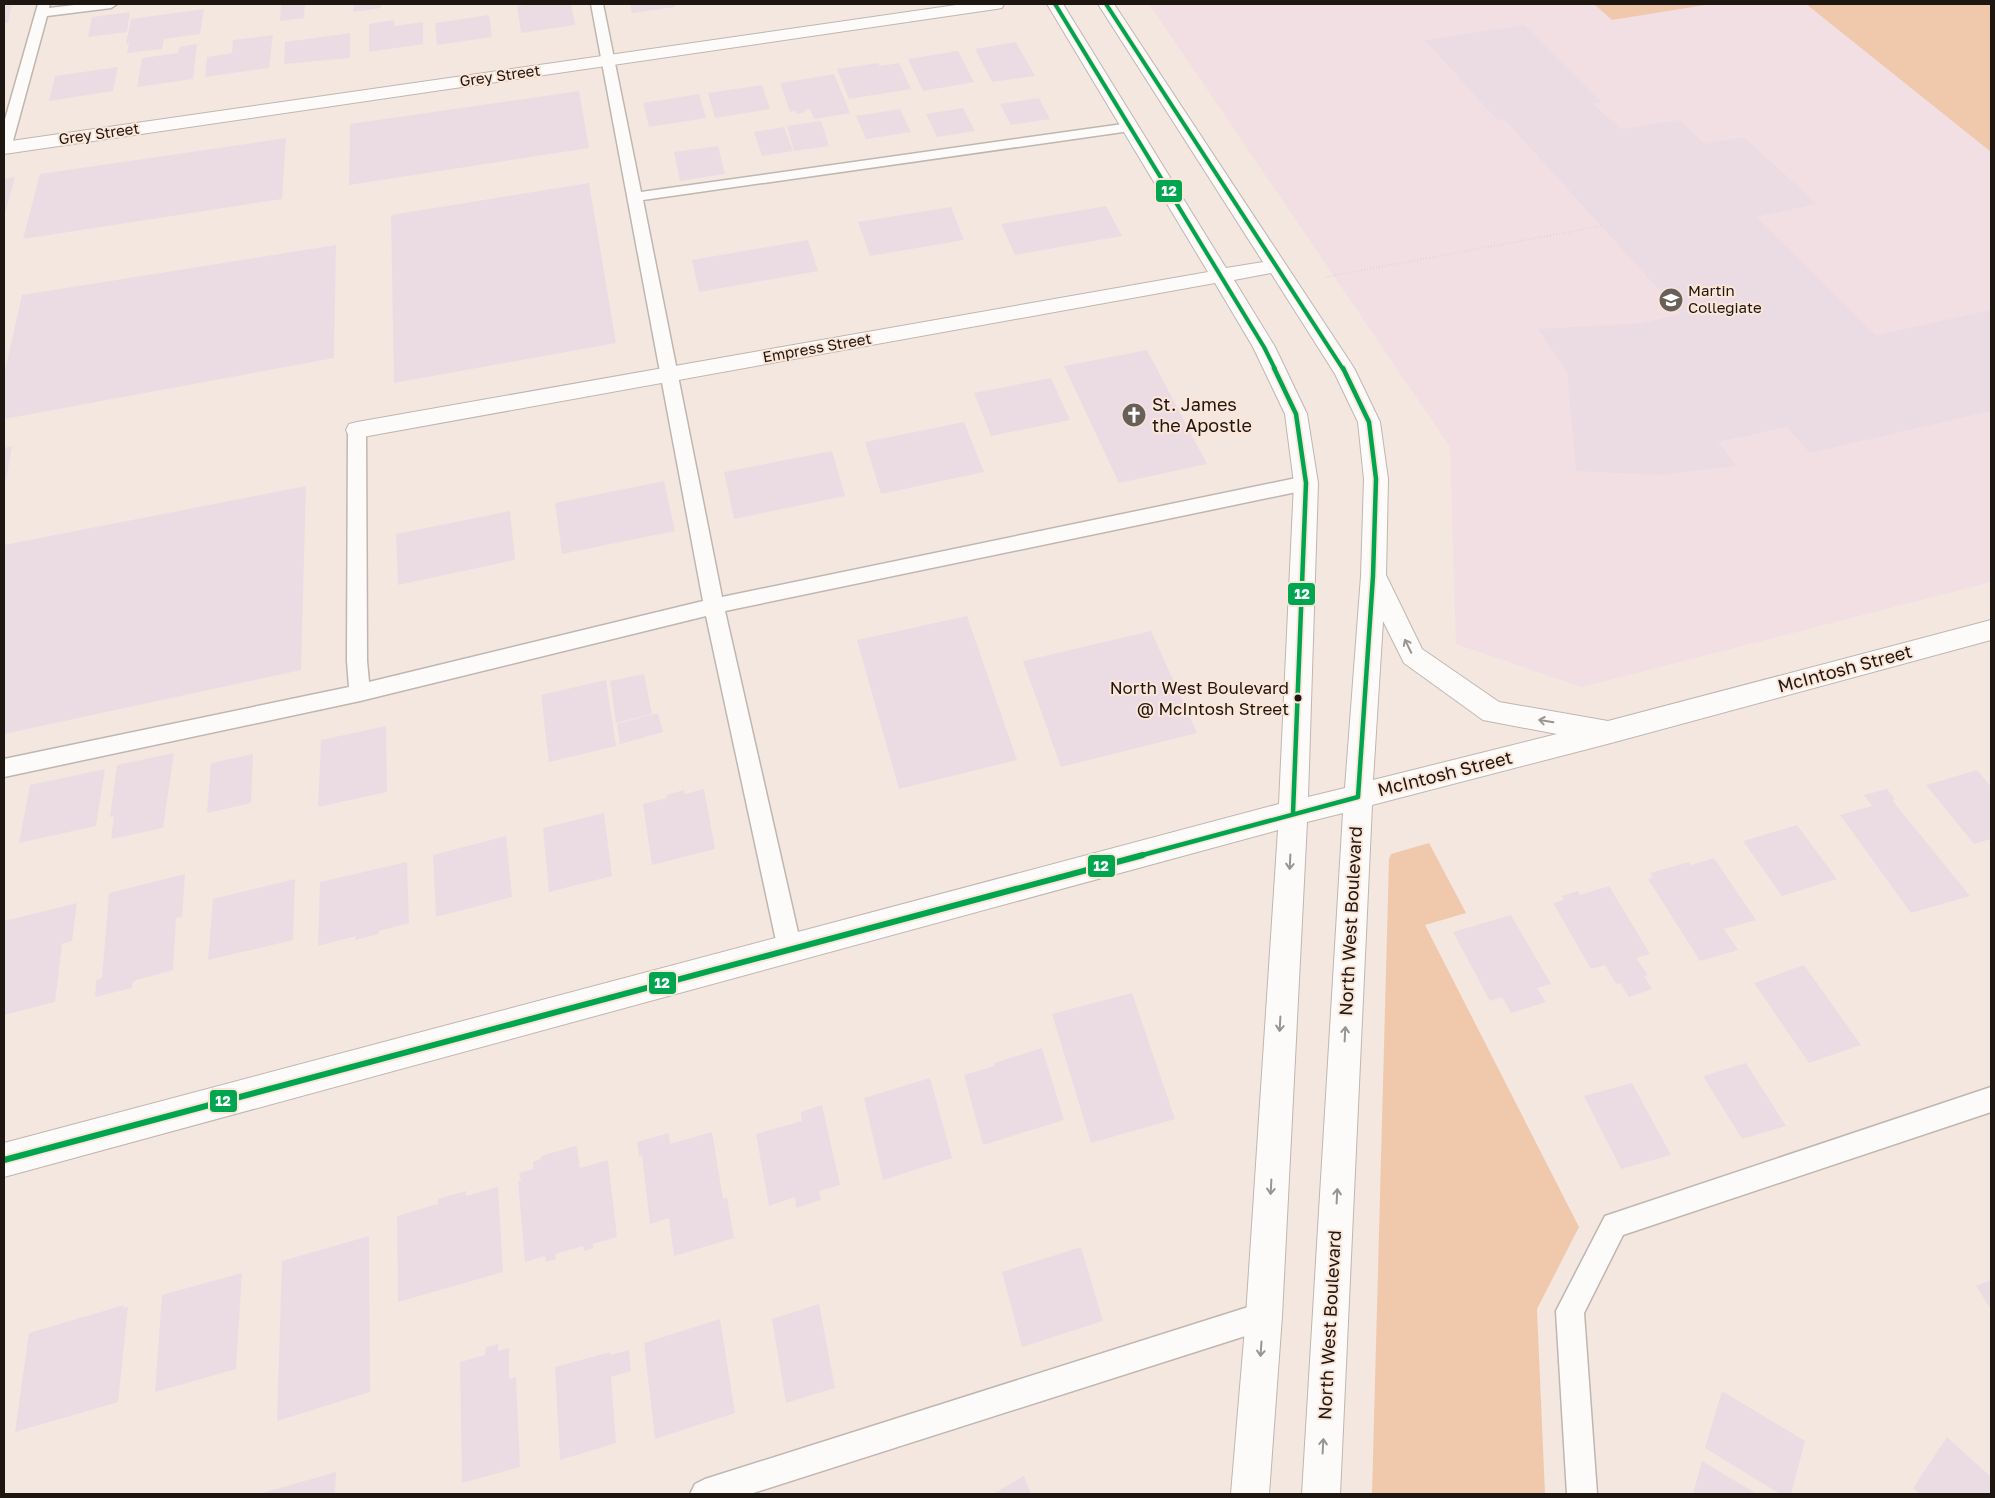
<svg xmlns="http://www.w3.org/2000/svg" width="1995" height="1498" font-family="'Golos Text',sans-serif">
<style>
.education{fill:#f1dfe4}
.green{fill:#f0c9ad}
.building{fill:#ebdce4}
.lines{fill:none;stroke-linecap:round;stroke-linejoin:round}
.service-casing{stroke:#bfb6b0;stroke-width:3}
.minor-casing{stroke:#bfb6b0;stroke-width:2}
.path{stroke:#d4d0ce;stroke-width:2;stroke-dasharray:0.5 2.5;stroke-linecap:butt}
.service{fill:#fdfbfa;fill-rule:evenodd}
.minor{fill:#fdfbfa;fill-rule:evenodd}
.bus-1-far2-casing{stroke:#fbe6d8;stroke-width:6}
.bus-1-far1-casing{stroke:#fbe6d8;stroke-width:8}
.bus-1-casing{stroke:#fbe6d8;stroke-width:10}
.bus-1-far2{stroke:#00a54f;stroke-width:4}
.bus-1-far1{stroke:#00a54f;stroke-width:4.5}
.bus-1{stroke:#00a54f;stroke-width:6}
.oneway{stroke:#989491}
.bus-dot{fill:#1d1611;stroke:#fbe6d8;stroke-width:2}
.labels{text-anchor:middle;stroke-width:4;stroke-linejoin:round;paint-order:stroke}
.far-street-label{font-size:15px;fill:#1d1611;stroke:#fbe6d8}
.far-poi-label{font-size:15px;fill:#1d1611;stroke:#fbe6d8;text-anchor:start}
.bus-label{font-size:17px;fill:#1d1611;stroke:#fbe6d8;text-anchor:end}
.poi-label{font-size:18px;fill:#1d1611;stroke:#fbe6d8;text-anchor:start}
.street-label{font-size:18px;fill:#1d1611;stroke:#fbe6d8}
.line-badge{stroke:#fbe6d8;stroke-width:2}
.badge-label{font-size:14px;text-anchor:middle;font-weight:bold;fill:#fff}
</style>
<rect width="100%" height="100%" fill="#f3e7e0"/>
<path class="education" d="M1149 4H1806L1991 152V582L1582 687 1456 644 1450 447Z"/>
<path class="green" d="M1594 4H1711L1612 20Z
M1806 4H1991V152Z
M1429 843 1466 913 1425 925 1579 1227 1537 1309 1545 1494H1372L1389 859 1391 854Z"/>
<path class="building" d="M12 4 8 23H4V5Z
M281 4H305L304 18 280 21Z
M354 4H381V8L353 12Z
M534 4H571L575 25 521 33 517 6Z
M630 4H674L675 7 632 13Z
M204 9 200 34 164 39 162 49 127 53 129 43 126 44 131 19Z
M130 12 127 32 88 37 92 17Z
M489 15 492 37 437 45 435 23Z
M394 20 395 26 423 22V44L369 52V24Z
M1524 25 1601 102 1593 104 1621 129 1680 120 1705 144 1744 137 1817 204 1756 217 1876 335 1991 310V411L1810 453 1787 427 1718 442 1736 466 1660 475 1576 471 1567 372 1538 329 1642 323 1681 314 1504 119 1497 120 1425 40Z
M350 33V58L284 64 285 42Z
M273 35 269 68 205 77 207 57 232 53 233 40Z
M1016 42 1035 76 992 82 975 49Z
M197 44 193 79 137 87 142 58 178 53 179 47Z
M958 51 974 82 923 91 908 59Z
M878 63 880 66 899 63 911 89 849 99 837 69Z
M118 67 113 91 49 101 55 76Z
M834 74 850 113 814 119 810 109 804 110 805 112 797 114 796 111 790 112 780 83Z
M762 85 770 109 715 118 708 93Z
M579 91 589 148 349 185 350 124Z
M699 94 706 118 649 127 643 103Z
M1039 98 1050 119 1011 125 1000 104Z
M963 108 975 131 937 137 926 114Z
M900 109 911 132 866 139 856 116Z
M821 121 829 146 794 151 787 126Z
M784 127 793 151 762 156 754 132Z
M286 138 282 199 23 239 40 174Z
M718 146 725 174 680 181 674 152Z
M15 177 4 217V179Z
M589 183 616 343 394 383 391 215Z
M1106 206 1122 236 1015 255 1001 224Z
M951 207 964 240 870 256 858 222Z
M808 240 818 271 699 292 692 260Z
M336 245 334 358 4 419V375L22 295Z
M1147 350 1207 464 1119 483 1064 366Z
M1051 378 1070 420 991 436 974 393Z
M964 422 984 472 881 494 865 442Z
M12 446 5 485H4V448Z
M832 451 845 496 734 519 724 472Z
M664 481 675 531 562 554 555 503Z
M306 486 301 670 4 734V545Z
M510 511 515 560 398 585 396 534Z
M967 616 1017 760 899 789 857 640Z
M1151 631 1197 733 1061 767 1023 661Z
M644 674 652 714 616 723 610 681Z
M606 680 616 746 549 762 541 695Z
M658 713 663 732 620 744 617 724Z
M386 726 387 792 318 807 321 740Z
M174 753 163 828 111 839 114 816 110 817 117 765Z
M253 754 251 803 207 813 211 763Z
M105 769 96 826 19 843 30 785Z
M1977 770 1991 787V839L1974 844 1926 785Z
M704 789 715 849 652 865 643 804 667 798 666 795 684 790 685 794Z
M1887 789 1895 799 1892 800 1970 896 1911 913 1840 815 1872 806 1864 795Z
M604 813 612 876 549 892 543 828Z
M1797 825 1837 879 1782 896 1743 841Z
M506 836 512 897 436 917 433 855Z
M1714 858 1756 920 1724 929 1738 950 1700 961 1648 879 1653 877 1650 873 1689 862 1691 865Z
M407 862 409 923 379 931V934L355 940 356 936 318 946 320 882Z
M185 874 182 917 176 918 173 970 133 981 132 988 95 997 96 980 102 978 109 893Z
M295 879 293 940 208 960 213 899Z
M1609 886 1650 954 1636 958 1648 975 1644 976 1652 989 1629 997 1620 983 1616 984 1605 965 1591 969 1553 903 1564 900 1561 896 1578 891 1580 895Z
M77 903 72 941 62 944 55 1002 4 1015V921Z
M1511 915 1551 984 1537 988 1546 1002 1511 1013 1502 997 1490 1001 1453 932Z
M1804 965 1861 1045 1809 1063 1754 983Z
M1132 993 1175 1119 1091 1143 1052 1014Z
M1042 1048 1064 1120 983 1145 964 1075 994 1066V1063Z
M1746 1063 1786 1126 1742 1139 1703 1076Z
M930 1078 952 1158 883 1180 864 1098Z
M1632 1083 1671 1155 1621 1169 1584 1096Z
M822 1105 840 1185 819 1191 821 1200 796 1208 795 1197 769 1206 756 1134 802 1121 801 1112Z
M712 1132 723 1199 727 1198 734 1238 674 1256 669 1218 650 1224 642 1155 639 1156 637 1142 669 1133 670 1144Z
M575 1146 577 1147 580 1168 608 1160 617 1237 593 1244V1248L584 1251 583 1246 555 1254 556 1259 546 1262 545 1256 525 1262 518 1181H521L519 1173 533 1169V1162L541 1159V1156Z
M498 1187 503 1272 398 1302 397 1216 438 1204V1199L466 1191V1196Z
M369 1236 370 1392 277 1421 282 1261Z
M1081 1247 1103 1321 1022 1347 1002 1272Z
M242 1273 236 1369 155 1392 162 1295Z
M1991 1280V1309L1976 1286Z
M819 1304 835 1388 786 1403 772 1319Z
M124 1305 123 1308 128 1307 118 1402 15 1432 29 1333Z
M720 1319 735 1413 655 1439 644 1343Z
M498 1344V1351L509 1348V1379L516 1377 520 1467 462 1483 460 1362 485 1355 486 1347Z
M629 1350 631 1371 611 1377 616 1443 560 1460 555 1367 610 1352V1355Z
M1722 1391 1805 1441 1791 1494H1780L1705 1448Z
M1947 1437 1991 1477V1494H1920L1913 1488Z
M1702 1461 1757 1494H1693Z
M336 1472 335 1494H259Z
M1024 1476 1031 1494H995L994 1493Z"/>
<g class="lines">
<defs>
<path id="service" d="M38 4H50L49 8 83 4H117L111 8 47 16 11 148 4 152V123Z
M591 4H603L641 192 1130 123 1137 127 1130 131 643 200 722 597 1306 476 1312 478 1315 483 1312 488 1306 490 725 611 802 950 798 958 790 961 782 958 778 950 706 616 360 701 4 777V759L349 687 347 661 348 430 351 426 357 424 363 426 366 430 367 661 369 682 703 601Z
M1991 1087V1112L1623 1235 1584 1313 1597 1494H1567L1556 1311 1605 1216Z
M1264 1302 1274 1306 1278 1316 1274 1326 1264 1330 750 1494H690L695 1484 705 1479Z"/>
<path id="minor" d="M963 4H1004L1002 8 996 9 4 154V142Z
M1047 4H1063L1226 268 1263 262 1098 4H1114L1354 368 1380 422 1388 479 1386 575 1422 649 1499 702 1608 721 1991 620V640L1611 743 1372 805 1340 1494H1302L1343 813 1307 822 1282 1316 1269 1494H1231L1246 1316 1278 830 4 1177V1143L1279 804 1294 483 1285 414 1253 347 1215 283 357 438 349 436 346 430 349 424 357 422 1208 272ZM1271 273 1335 374 1358 422 1364 479 1361 576 1345 788 1308 797 1318 483 1307 414 1275 347 1234 280ZM1383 621 1404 663 1483 720 1557 734 1373 780Z"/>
</defs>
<use href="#service" class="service-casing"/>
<use href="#minor" class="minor-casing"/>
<path class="path" d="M1326 277 1601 226"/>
<use href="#service" class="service"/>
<use href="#minor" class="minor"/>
<defs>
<path id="bus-1-far2" d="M1055 4 1264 347 1275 369
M1106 4 1343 369"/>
<path id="bus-1-far1" d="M1274 368 1296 414 1306 483 1293 813
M1139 856 1358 797 1373 576 1376 479 1369 422 1343 368"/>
<path id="bus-1" d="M4 1160 1143 855"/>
</defs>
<use href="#bus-1-far2" class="bus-1-far2-casing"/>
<use href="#bus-1-far1" class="bus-1-far1-casing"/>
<use href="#bus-1" class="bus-1-casing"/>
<use href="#bus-1-far2" class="bus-1-far2"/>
<use href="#bus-1-far1" class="bus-1-far1"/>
<use href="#bus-1" class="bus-1"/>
</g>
<defs><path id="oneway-shaft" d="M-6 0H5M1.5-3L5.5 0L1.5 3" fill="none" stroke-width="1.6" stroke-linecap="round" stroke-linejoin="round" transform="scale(1.25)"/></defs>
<g class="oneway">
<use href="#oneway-shaft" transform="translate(1408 646) rotate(-116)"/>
<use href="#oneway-shaft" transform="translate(1546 721) rotate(-171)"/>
<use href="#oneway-shaft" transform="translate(1290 862) rotate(93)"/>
<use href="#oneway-shaft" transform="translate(1280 1024) rotate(93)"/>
<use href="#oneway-shaft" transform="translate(1345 1034) rotate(-87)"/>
<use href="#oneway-shaft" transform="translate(1271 1187) rotate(93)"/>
<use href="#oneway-shaft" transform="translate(1337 1196) rotate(-87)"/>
<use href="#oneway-shaft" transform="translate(1261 1349) rotate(94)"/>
<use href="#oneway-shaft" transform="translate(1323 1446) rotate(-87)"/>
</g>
<defs>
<symbol id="school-disc" viewBox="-11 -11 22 22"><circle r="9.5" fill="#685f59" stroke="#fbe6d8"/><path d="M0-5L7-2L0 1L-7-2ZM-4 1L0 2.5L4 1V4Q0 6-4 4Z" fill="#fff"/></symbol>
<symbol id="church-disc" viewBox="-11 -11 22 22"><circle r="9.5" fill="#685f59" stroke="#fbe6d8"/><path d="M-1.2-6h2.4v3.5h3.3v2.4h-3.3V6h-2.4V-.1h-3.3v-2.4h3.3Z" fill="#fff"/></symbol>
</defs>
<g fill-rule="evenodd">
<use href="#school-disc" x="1657" y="286" width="28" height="28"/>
<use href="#church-disc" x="1120" y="401" width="28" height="28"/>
</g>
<circle class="bus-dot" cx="1298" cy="698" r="4.5"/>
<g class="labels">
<g class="far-street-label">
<text transform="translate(500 76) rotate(-8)" y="5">Grey Street</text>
<text transform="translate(99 134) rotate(-8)" y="5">Grey Street</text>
<text transform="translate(817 348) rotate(-10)" y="5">Empress Street</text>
</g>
<g class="far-poi-label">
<text x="1688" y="296">Martin<tspan x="1688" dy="17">Collegiate</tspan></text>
</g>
<g class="bus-label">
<text x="1289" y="694">North West Boulevard<tspan x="1289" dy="21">@ McIntosh Street</tspan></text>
</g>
<g class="poi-label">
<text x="1152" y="411">St. James<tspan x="1152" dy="21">the Apostle</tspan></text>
</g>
<g class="street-label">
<text transform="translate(1845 669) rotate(-15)" y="6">McIntosh Street</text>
<text transform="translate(1445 774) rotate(-14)" y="6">McIntosh Street</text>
<text transform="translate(1351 921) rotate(-87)" y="6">North West Boulevard</text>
<text transform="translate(1330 1325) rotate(-87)" y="6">North West Boulevard</text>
</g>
</g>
<g class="line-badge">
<rect x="1155" y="179" width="28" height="24" rx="5" fill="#00a54f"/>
<rect x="1287" y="582" width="29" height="24" rx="5" fill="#00a54f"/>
<rect x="1087" y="854" width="29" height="24" rx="5" fill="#00a54f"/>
<rect x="648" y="971" width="29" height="24" rx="5" fill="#00a54f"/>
<rect x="209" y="1089" width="29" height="24" rx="5" fill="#00a54f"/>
</g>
<g class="badge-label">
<text x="1169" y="196">12</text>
<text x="1302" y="599">12</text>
<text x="1101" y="871">12</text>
<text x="662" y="988">12</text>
<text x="223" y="1106">12</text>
</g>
<rect width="1995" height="1498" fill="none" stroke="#1d1611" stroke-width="10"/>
</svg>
